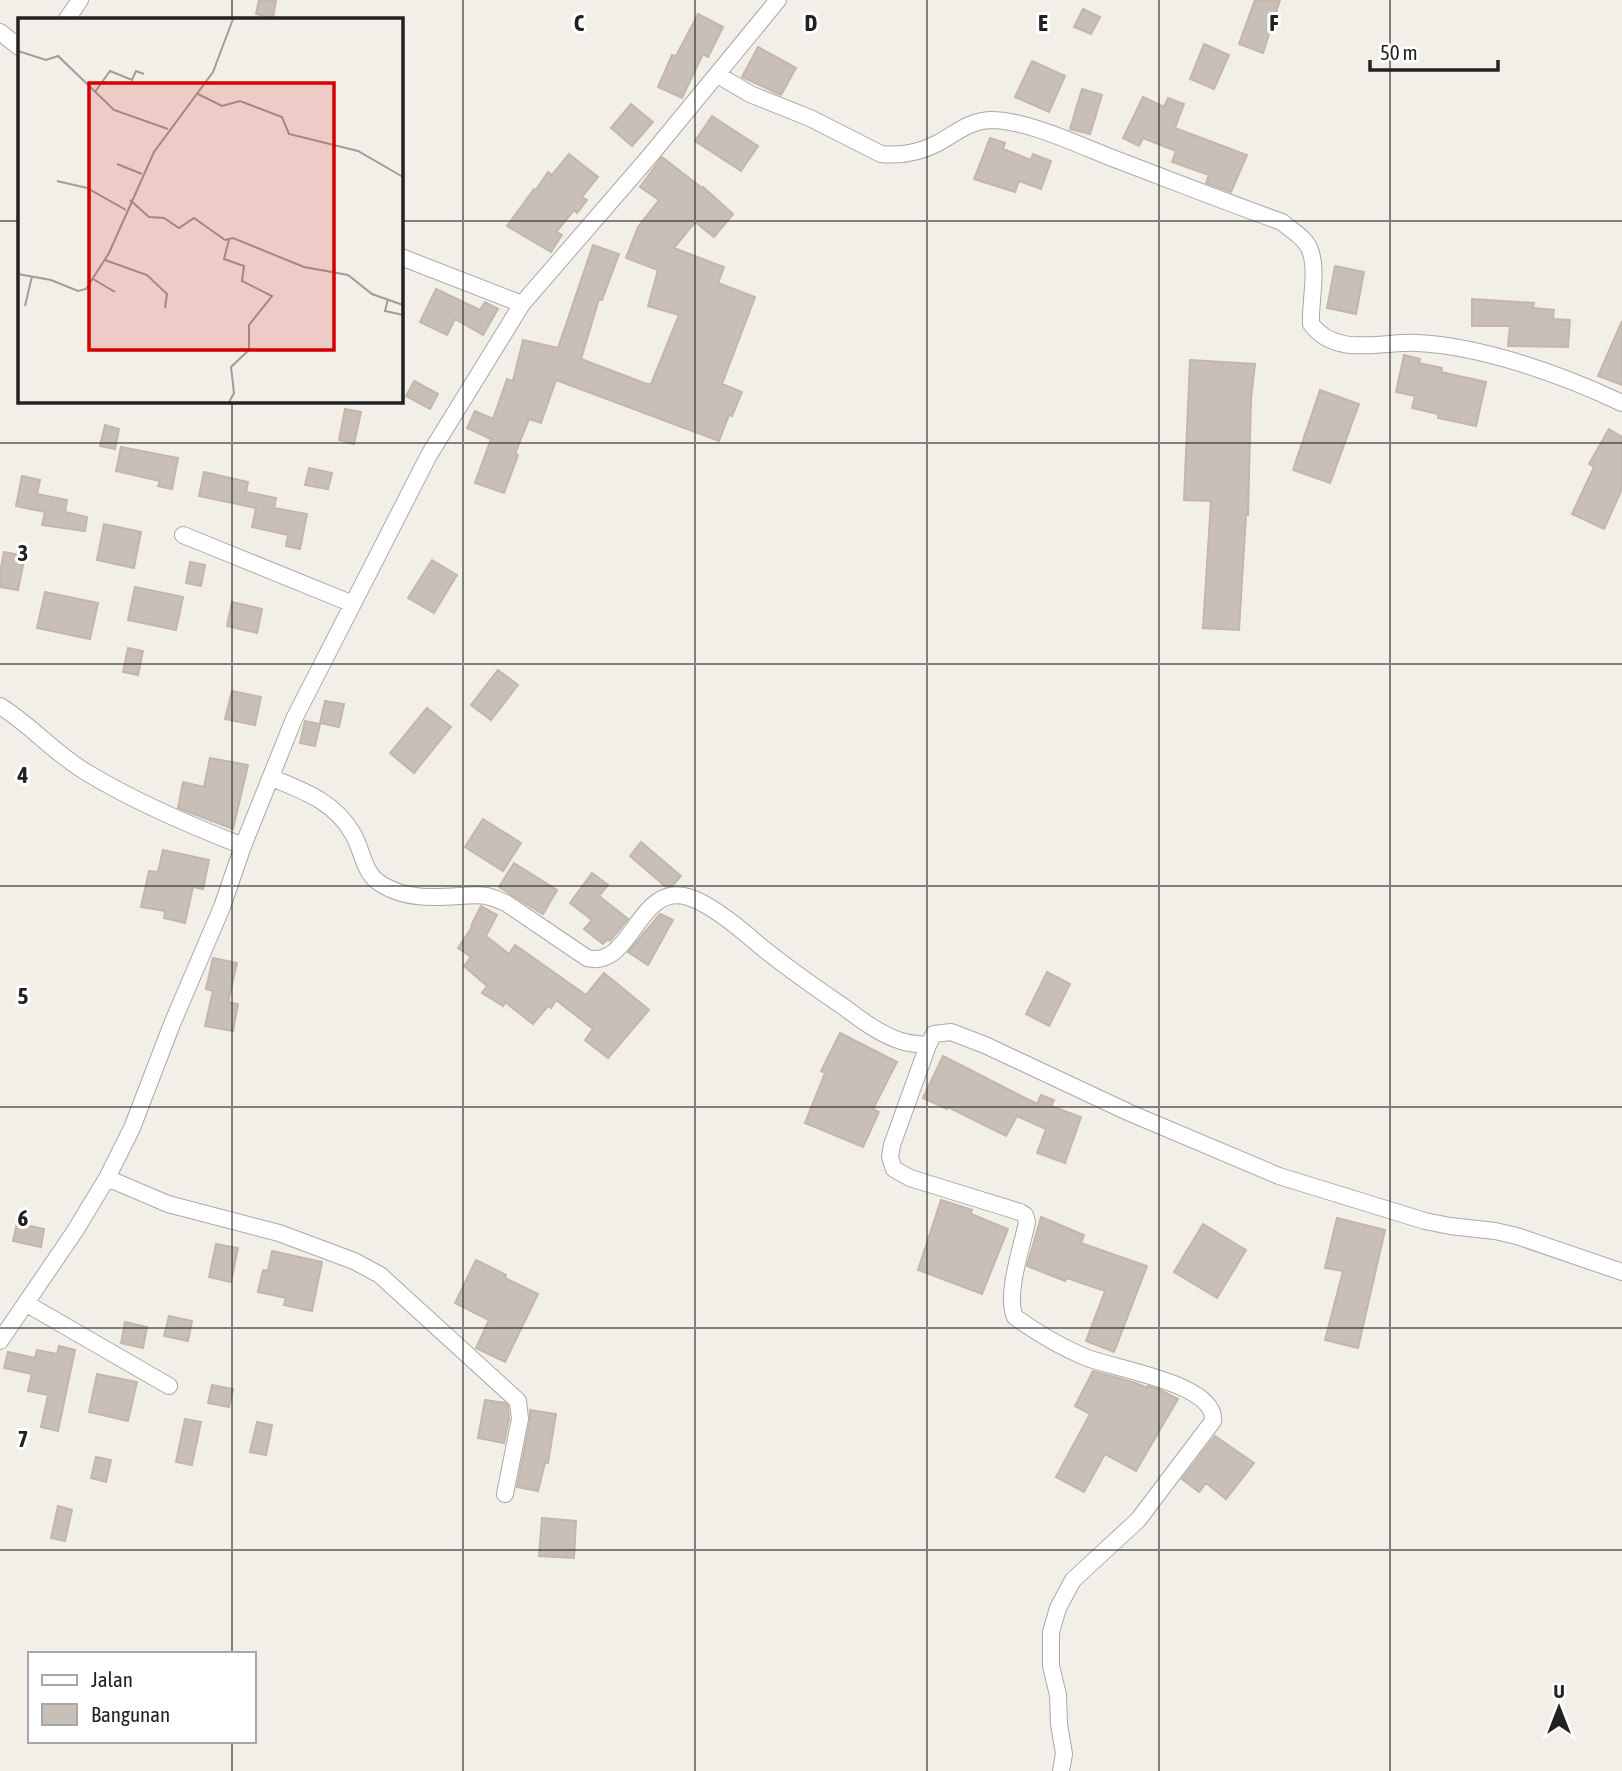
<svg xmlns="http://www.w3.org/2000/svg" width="1622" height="1771" font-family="'Asap Condensed',sans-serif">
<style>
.building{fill:#c7bfb8;stroke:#c4b6ab;stroke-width:2}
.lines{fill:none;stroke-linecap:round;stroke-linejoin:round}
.minor-casing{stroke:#a9a9a9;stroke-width:18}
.minor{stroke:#fff;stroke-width:16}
.grid{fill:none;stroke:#222;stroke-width:2;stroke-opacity:0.55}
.inset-road{fill:none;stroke:#9f9d99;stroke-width:2}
.view{fill:#d40000;fill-opacity:0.15;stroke:#d40000;stroke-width:3.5}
.inset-edge{fill:none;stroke:#222;stroke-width:3.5}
.grid-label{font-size:23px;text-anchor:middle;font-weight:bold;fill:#222;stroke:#fff;stroke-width:6;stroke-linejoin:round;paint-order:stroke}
</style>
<rect width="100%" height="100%" fill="#f2efe9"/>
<path class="building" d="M259 0H276L273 18 256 14Z
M1255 0H1280L1263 53 1239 44Z
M1083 9 1100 17 1091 34 1074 27Z
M698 14 723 27 708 57 703 54 682 98 658 87 672 55 676 56Z
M1204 44 1229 55 1214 89 1190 79Z
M758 47 796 68 781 95 742 77Z
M1032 61 1065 76 1049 112 1015 97Z
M1082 89 1102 95 1090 134 1070 129Z
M1143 97 1164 107 1168 98 1184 104 1175 128 1247 155 1231 192 1206 183 1209 175 1172 162 1176 151 1143 138 1139 146 1123 138Z
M631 104 653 122 632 146 611 128Z
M712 116 758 146 741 171 695 141Z
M990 138 1005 143 1003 149 1031 160 1033 154 1051 161 1041 189 1019 181 1015 192 974 179Z
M569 154 598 177 582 197 587 200 577 213 574 210 556 232 562 235 551 252 507 226 534 189 536 190 548 172 552 175Z
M662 157 702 188 703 187 733 214 714 237 695 222 674 248 724 267 718 283 755 297 722 384 742 392 732 416 729 415 719 441 556 380 541 423 529 419 515 454 518 455 504 493 475 483 491 439 467 428 475 411 493 419 507 379 513 381 523 340 558 348 593 245 619 254 602 300 599 299 581 359 647 384H651L679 315 648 306 658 270 626 258 638 227 659 200 640 187Z
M1335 266 1364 272 1356 314 1327 308Z
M436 289 480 310 485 302 498 309 483 335 455 319 447 335 420 322Z
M1472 299 1534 303 1533 308 1554 310 1553 319 1570 320 1568 347 1508 346 1510 326H1472Z
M1622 321V385L1598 376Z
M1404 355 1420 359 1419 363 1442 368 1441 372 1486 382 1476 426 1438 418V414L1412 408 1415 396 1396 392Z
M1190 360 1255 364 1251 399 1248 515H1246L1239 630 1203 628 1211 501 1184 500Z
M414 381 438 394 430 409 406 396Z
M1320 390 1359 404 1330 483 1293 470Z
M345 409 361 412 354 444 339 440Z
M105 425 119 429 115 449 100 446Z
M1609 429 1622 437V489L1604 529 1572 514 1594 467 1589 464Z
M121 447 178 458 172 489 158 486 160 481 116 471Z
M309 468 332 473 328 489 305 485Z
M204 472 248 482 246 492 276 498 274 508 307 514 300 549 286 546 288 535 252 527 256 508 199 496Z
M22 476 40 480 37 494 67 500 65 512 87 517 85 531 42 525 45 512 16 506Z
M104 524 141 532 134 568 97 560Z
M4 552 25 556 18 590 0 587V572Z
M432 560 457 575 434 613 408 598Z
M190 562 205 565 201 586 186 583Z
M135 587 183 597 176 630 128 620Z
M45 592 98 603 90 639 37 628Z
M232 602 262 609 257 633 227 626Z
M128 648 143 651 138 675 123 672Z
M498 670 518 685 491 720 471 705Z
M232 691 261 697 255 725 225 719Z
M325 701 344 704 339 727 320 723Z
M427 708 451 727 414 773 390 753Z
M305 721 320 724 315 746 300 743Z
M210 758 248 765 233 829 178 808 183 782 204 787Z
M483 819 521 843 503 871 465 847Z
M641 842 681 876 673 885 666 887 630 856Z
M163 850 209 860 203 889 193 887 185 923 164 918 165 911 141 907 149 871 158 872Z
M514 863 557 890 543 914 499 887Z
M592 873 608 885 599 896 628 919 610 941 608 939 603 944 584 929 592 920 570 903Z
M481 906 497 915 486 936 509 954 515 945 586 995 604 973 649 1010 608 1058 585 1040 593 1029 556 1000 551 1008 548 1006 533 1024 505 1002 503 1006 482 993 487 986 464 966 471 957 458 948 472 927 471 926Z
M660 914 673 920 648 965 628 952Z
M213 958 237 963 228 1002 238 1004 233 1031 205 1026 213 991 206 989Z
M1047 972 1070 984 1049 1026 1026 1014Z
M840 1033 897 1062 873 1109 879 1112 863 1147 805 1123 825 1073 821 1071Z
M943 1056 1037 1104 1041 1095 1054 1100 1051 1106 1081 1117 1065 1163 1037 1153 1046 1129 1017 1116 1006 1136 948 1107 947 1109 923 1098Z
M941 1200 972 1210 971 1214 1008 1229 982 1294 918 1270Z
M1041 1217 1084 1235 1081 1243 1147 1266 1114 1352 1086 1341 1105 1291 1067 1278 1065 1281 1027 1266Z
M1337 1218 1385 1230 1358 1348 1325 1340 1343 1271 1325 1268Z
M17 1223 44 1229 41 1247 13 1241Z
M1203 1224 1246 1250 1217 1298 1174 1272Z
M216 1244 238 1248 231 1282 209 1277Z
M272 1251 322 1262 312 1311 284 1305 286 1298 258 1292 263 1270 268 1271Z
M476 1260 506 1275 505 1278 538 1294 505 1362 476 1348 489 1320 455 1303Z
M169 1316 192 1321 188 1341 164 1336Z
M125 1322 147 1327 143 1348 121 1343Z
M59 1346 75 1350 58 1431 41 1427 48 1395 28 1391 32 1374 4 1368 8 1352 35 1358 37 1350 57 1354Z
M1093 1371 1136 1383 1147 1388 1148 1386 1158 1389 1178 1399 1136 1471 1105 1454 1084 1492 1056 1477 1090 1414 1075 1406Z
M97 1374 137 1382 128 1421 89 1412Z
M212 1385 233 1389 229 1407 208 1403Z
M485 1400 505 1403 508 1406 509 1419 504 1443 478 1438Z
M530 1410 556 1414 548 1463H545L538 1491 517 1487 530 1421Z
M185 1419 201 1422 192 1465 176 1462Z
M257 1422 272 1425 266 1455 250 1452Z
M1215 1436 1254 1463 1226 1499 1206 1483 1199 1492 1182 1479Z
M96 1457 111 1460 106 1482 91 1478Z
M58 1506 72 1510 65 1541 51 1538Z
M542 1518 576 1521 574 1558 539 1556Z"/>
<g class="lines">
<defs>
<path id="minor" d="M67 19 80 0
M0 32 19 47
M718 75 750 94 810 118 881 154C900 156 921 152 938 143 956 133 969 121 991 120 1025 120 1075 143 1107 156 1165 178 1223 201 1282 222 1291 230 1306 238 1310 250 1318 271 1310 301 1311 324 1336 358 1382 341 1417 343 1482 346 1563 375 1622 403
M401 257 522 304
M183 535 353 604
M0 706C31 725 54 753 86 772 135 802 189 825 243 846
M272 778C304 791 335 802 353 834 363 851 363 873 381 884 405 899 432 898 459 896 468 896 477 894 486 896 493 897 500 901 506 903L587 958C632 970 637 882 688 897 709 903 743 931 759 945 786 967 813 986 841 1005 860 1019 879 1034 901 1041 909 1044 919 1044 928 1045L934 1034 951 1032 985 1045 1130 1113 1279 1176 1425 1221 1450 1226 1495 1231 1517 1236 1622 1272
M928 1045 892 1145 890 1157 894 1169 910 1178 1020 1212 1025 1215 1027 1222C1022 1247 1005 1295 1015 1317 1036 1332 1061 1347 1085 1357 1113 1369 1217 1383 1213 1421L1138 1520 1073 1580 1058 1608 1051 1632V1666L1058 1695 1059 1724 1064 1754 1061 1771
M107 1178 168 1204 279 1233 354 1261 380 1275 518 1401 520 1419 505 1494
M27 1304 169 1386
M0 1341 75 1231 107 1178 132 1128 172 1024 222 907 243 846 294 719 429 455 522 304 649 157 778 0"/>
</defs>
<use href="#minor" class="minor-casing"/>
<use href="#minor" class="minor"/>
</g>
<path class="grid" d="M232 0V19M463 0V1771M695 0V1771M927 0V1771M1159 0V1771M1390 0V1771M0 221H19M401 221H1622M232 401V1654M0 443H1622M0 664H1622M0 886H1622M0 1107H1622M0 1328H1622M0 1550H1622M232 1741V1771"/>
<g transform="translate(18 18)">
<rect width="385" height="385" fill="#f2efe9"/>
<path class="inset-road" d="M0 33 28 42 40 38 96 92 150 111M77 74 92 53 114 62 118 53 126 56M180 76 204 88 222 83 264 99 271 116 340 133 385 159M99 146 124 156M39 163 69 170 108 192M112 182 131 199 146 200 161 210 176 200 207 222 215 220 286 249 330 257 354 276 385 287M211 222 206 241 226 248 224 263 254 278 231 307V332L213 349 216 375 211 384M87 242 129 257 149 276 147 290M0 256 33 262 60 273 68 271 91 235 136 134 195 54 215 1M75 261 97 274M370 281 367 293 385 297M7 288 14 258"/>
<path class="view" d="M71 65H316V332H71Z"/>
<rect width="385" height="385" class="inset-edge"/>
</g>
<g class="grid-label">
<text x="579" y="31">C</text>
<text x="811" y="31">D</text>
<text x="1043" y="31">E</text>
<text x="1274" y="31">F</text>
<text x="23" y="561">3</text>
<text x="23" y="783">4</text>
<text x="23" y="1004">5</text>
<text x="23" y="1226">6</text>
<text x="23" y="1447">7</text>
</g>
<rect x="28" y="1652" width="228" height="91" fill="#ffffff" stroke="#a7a7a7" stroke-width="2"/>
<rect x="42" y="1675" width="35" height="10" fill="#ffffff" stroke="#a7a7a7" stroke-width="2"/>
<text x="91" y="1687" font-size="21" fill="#222222">Jalan</text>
<rect x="42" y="1704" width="35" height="21" fill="#c7bfb8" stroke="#a7a7a7" stroke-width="2"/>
<text x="91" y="1722" font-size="21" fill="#222222">Bangunan</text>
<g transform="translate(1559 1708)" stroke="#ffffff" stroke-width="5" paint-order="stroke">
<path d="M0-5L12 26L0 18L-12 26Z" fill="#222222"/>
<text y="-10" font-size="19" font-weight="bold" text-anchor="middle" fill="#222222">U</text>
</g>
<path d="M1370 60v10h128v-10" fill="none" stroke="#222222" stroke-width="3.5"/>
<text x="1380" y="60" font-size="21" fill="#222222" stroke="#ffffff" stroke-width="5" paint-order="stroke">50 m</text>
</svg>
